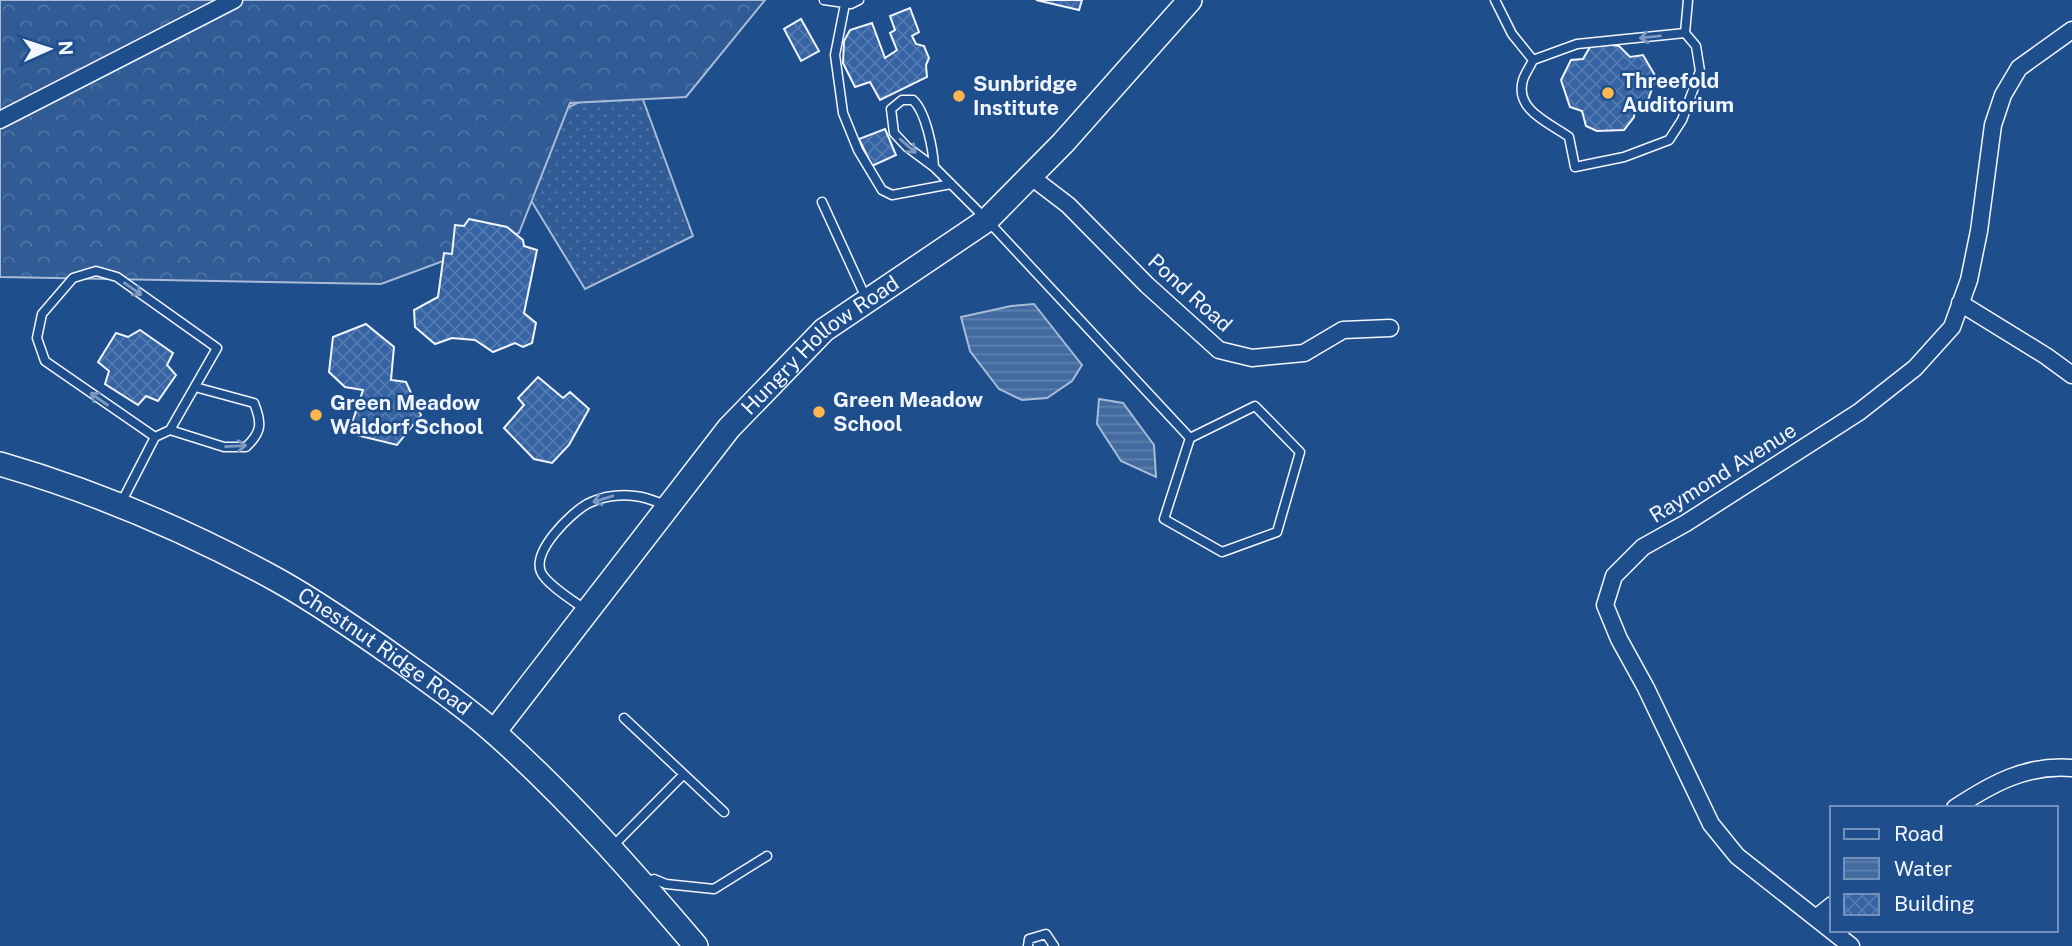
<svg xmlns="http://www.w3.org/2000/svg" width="2072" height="946" font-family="'Public Sans',sans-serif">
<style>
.grass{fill:url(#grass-dots);stroke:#a8bbd7;stroke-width:2}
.forest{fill:url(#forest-crowns);stroke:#a8bbd7;stroke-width:2}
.water{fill:url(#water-rules);stroke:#a8bbd7;stroke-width:2}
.building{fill:url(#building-cross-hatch);stroke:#f2f6ff;stroke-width:2}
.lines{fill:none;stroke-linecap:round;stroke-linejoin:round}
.lane-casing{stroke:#f2f6ff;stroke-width:11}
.street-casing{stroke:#f2f6ff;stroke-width:19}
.secondary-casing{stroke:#f2f6ff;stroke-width:26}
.lane{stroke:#1f4e8c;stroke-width:8}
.street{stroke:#1f4e8c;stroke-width:16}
.secondary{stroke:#1f4e8c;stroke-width:23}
.oneway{stroke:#7e9ac0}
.poi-dot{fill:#ffb74d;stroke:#1f4e8c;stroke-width:2.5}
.labels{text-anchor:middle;stroke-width:5;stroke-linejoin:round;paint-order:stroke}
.poi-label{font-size:21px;font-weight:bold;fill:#f2f6ff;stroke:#1f4e8c;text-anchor:start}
.street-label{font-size:21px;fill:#f2f6ff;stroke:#1f4e8c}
</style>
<defs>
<pattern id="grass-dots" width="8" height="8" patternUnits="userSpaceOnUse" patternTransform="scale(1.75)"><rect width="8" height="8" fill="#305b95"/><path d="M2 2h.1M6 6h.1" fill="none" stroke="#4e73a5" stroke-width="1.8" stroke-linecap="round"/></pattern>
<pattern id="forest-crowns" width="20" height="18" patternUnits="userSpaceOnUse" patternTransform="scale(1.75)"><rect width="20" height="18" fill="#305b95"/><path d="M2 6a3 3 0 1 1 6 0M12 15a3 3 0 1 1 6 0" fill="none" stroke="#4e73a5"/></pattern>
<pattern id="water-rules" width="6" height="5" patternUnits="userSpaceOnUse" patternTransform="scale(1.75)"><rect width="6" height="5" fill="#446ba0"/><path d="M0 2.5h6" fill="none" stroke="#5f81ae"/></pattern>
<pattern id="building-cross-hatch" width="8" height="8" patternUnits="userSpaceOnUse" patternTransform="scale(1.75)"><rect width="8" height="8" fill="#3563a3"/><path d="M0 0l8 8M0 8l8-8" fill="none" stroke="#537ab1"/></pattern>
</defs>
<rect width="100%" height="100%" fill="#1f4e8c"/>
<path class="grass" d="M634 75 693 236 585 289 496 143Z"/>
<path class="forest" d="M0 0H765L686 97 570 103 519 233 381 284 0 277Z"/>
<path class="water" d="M1034 304 1082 365 1072 381 1047 398 1022 400 999 389 970 351 961 317 1011 306Z
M1099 399 1123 403 1154 445 1156 477 1121 461 1097 424Z"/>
<path class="building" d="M1036 0H1082L1079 10Z
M910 8 919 32 912 36 916 44 924 46 929 58 926 65 927 77 880 100 870 82 855 87 843 63 844 41 850 30 872 23 885 58 897 50 890 33 895 30 890 16Z
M801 19 819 51 801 61 784 29Z
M1606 44 1619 46 1630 57 1643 55 1656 77 1646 106 1635 107 1634 117 1624 130 1597 131 1586 126 1582 111 1570 107 1561 80 1571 60 1583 59 1590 47Z
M885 129 896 155 872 166 859 139Z
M469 219 507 227 523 240 524 246 537 250 524 313 536 323 532 343 523 347 515 343 493 352 475 340 452 338 435 344 415 327 414 310 438 297 444 253 452 254 455 225 464 226Z
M366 324 394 347 391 380 406 382 421 415 397 445 356 435 352 423 363 390 345 387 329 372 333 337Z
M140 330 173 353 167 365 176 375 158 401 146 396 138 405 105 384 109 371 98 362 116 333 128 337Z
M538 377 563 398 570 392 589 409 569 445 552 463 534 459 504 428 524 405 518 398Z"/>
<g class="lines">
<defs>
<path id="lane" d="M824 0 851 4 859 0
M1495 0 1512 34 1533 60 1577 44 1685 33 1688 0
M845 4 835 55 843 113 858 150 882 190 892 195 951 184
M1533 60C1530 67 1525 73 1523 80 1514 110 1550 123 1569 137L1575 167 1624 157 1669 140 1682 120 1700 71 1696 46 1685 33
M934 167C933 149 926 112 913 100H902L891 109 894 133 907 147 934 167 987 220 1190 438
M822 202 866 298
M1255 406 1300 452 1277 532 1222 552 1164 519 1190 438Z
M170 430 224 447H246C262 432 262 423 254 403L195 387
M121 503 155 437 170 430 217 348 117 277 96 271 73 278 42 314 37 338 45 361 155 437
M586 610C575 602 546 584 541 572 532 551 570 514 587 504 595 500 604 497 613 496 633 493 648 498 665 505
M624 718 724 812
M612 847 683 775
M645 883 654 879 666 884 714 889 767 856
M1028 946 1029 939 1046 934 1054 946"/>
<path id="street" d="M0 120 234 0
M1030 176 1068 205 1147 285 1219 350 1252 358 1304 353 1343 330 1390 328
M1960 303 2046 356 2072 375
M1955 808C1991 784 2027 764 2072 768
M1816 918 1832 905
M1851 946 1737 856 1711 824 1646 688 1619 639 1605 605 1614 576 1643 547 1686 523 1859 412 1915 368 1952 327 1969 280 1979 231 1993 125 2003 95 2019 68 2072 30"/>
<g id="secondary">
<path id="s1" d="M0 464C97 492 190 532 279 581 320 604 360 632 398 659 431 683 465 706 495 733 568 798 633 872 696 946"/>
<path id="s2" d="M494 732 729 428 824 330 987 220 1063 143 1190 0"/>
</g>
</defs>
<use href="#lane" class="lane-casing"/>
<use href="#street" class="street-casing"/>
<use href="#secondary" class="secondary-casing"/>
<use href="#lane" class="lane"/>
<use href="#street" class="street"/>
<use href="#secondary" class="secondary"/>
</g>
<defs><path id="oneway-shaft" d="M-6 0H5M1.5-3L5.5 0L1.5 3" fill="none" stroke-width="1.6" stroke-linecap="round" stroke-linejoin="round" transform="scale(1.75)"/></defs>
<g class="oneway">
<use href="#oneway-shaft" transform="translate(1650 37) rotate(174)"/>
<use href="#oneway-shaft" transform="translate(908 146) rotate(41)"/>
<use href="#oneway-shaft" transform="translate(133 289) rotate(35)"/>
<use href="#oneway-shaft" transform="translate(99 399) rotate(-145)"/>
<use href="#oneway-shaft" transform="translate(236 446) rotate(-3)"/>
<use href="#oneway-shaft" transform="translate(603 499) rotate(163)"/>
</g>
<g class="poi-dot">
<circle cx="1608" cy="93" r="7"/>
<circle cx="959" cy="96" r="7"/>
<circle cx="819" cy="412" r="7"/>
<circle cx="316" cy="415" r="7"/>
</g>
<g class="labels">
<g class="poi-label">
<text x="1622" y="88">Threefold<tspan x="1622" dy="24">Auditorium</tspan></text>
<text x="973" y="91">Sunbridge<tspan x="973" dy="24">Institute</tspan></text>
<text x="833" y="407">Green Meadow<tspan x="833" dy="24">School</tspan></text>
<text x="330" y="410">Green Meadow<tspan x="330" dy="24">Waldorf School</tspan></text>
</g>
<g class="street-label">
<text transform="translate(1190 293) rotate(42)" y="7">Pond Road</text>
<text dy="7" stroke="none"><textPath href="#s2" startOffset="508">Hungry Hollow Road</textPath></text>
<text transform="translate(1723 473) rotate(-32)" y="7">Raymond Avenue</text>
<text dy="7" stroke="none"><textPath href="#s1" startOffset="430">Chestnut Ridge Road</textPath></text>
</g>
</g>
<rect x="1830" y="806" width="228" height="126" fill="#1f4e8c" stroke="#7391ba" stroke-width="2"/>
<rect x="1844" y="829" width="35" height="10" fill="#1f4e8c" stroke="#7391ba" stroke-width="2"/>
<text x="1894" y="841" font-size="21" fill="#f2f6ff">Road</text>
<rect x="1844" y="858" width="35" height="21" fill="url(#water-rules)" stroke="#7391ba" stroke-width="2"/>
<text x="1894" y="876" font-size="21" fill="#f2f6ff">Water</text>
<rect x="1844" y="894" width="35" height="21" fill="url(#building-cross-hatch)" stroke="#7391ba" stroke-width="2"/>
<text x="1894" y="911" font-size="21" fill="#f2f6ff">Building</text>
<g transform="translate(49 49) rotate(87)" stroke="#1f4e8c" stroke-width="5" paint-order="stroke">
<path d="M0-5L12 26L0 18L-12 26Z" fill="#f2f6ff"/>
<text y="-10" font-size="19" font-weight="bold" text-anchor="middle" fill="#f2f6ff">N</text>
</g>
</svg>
